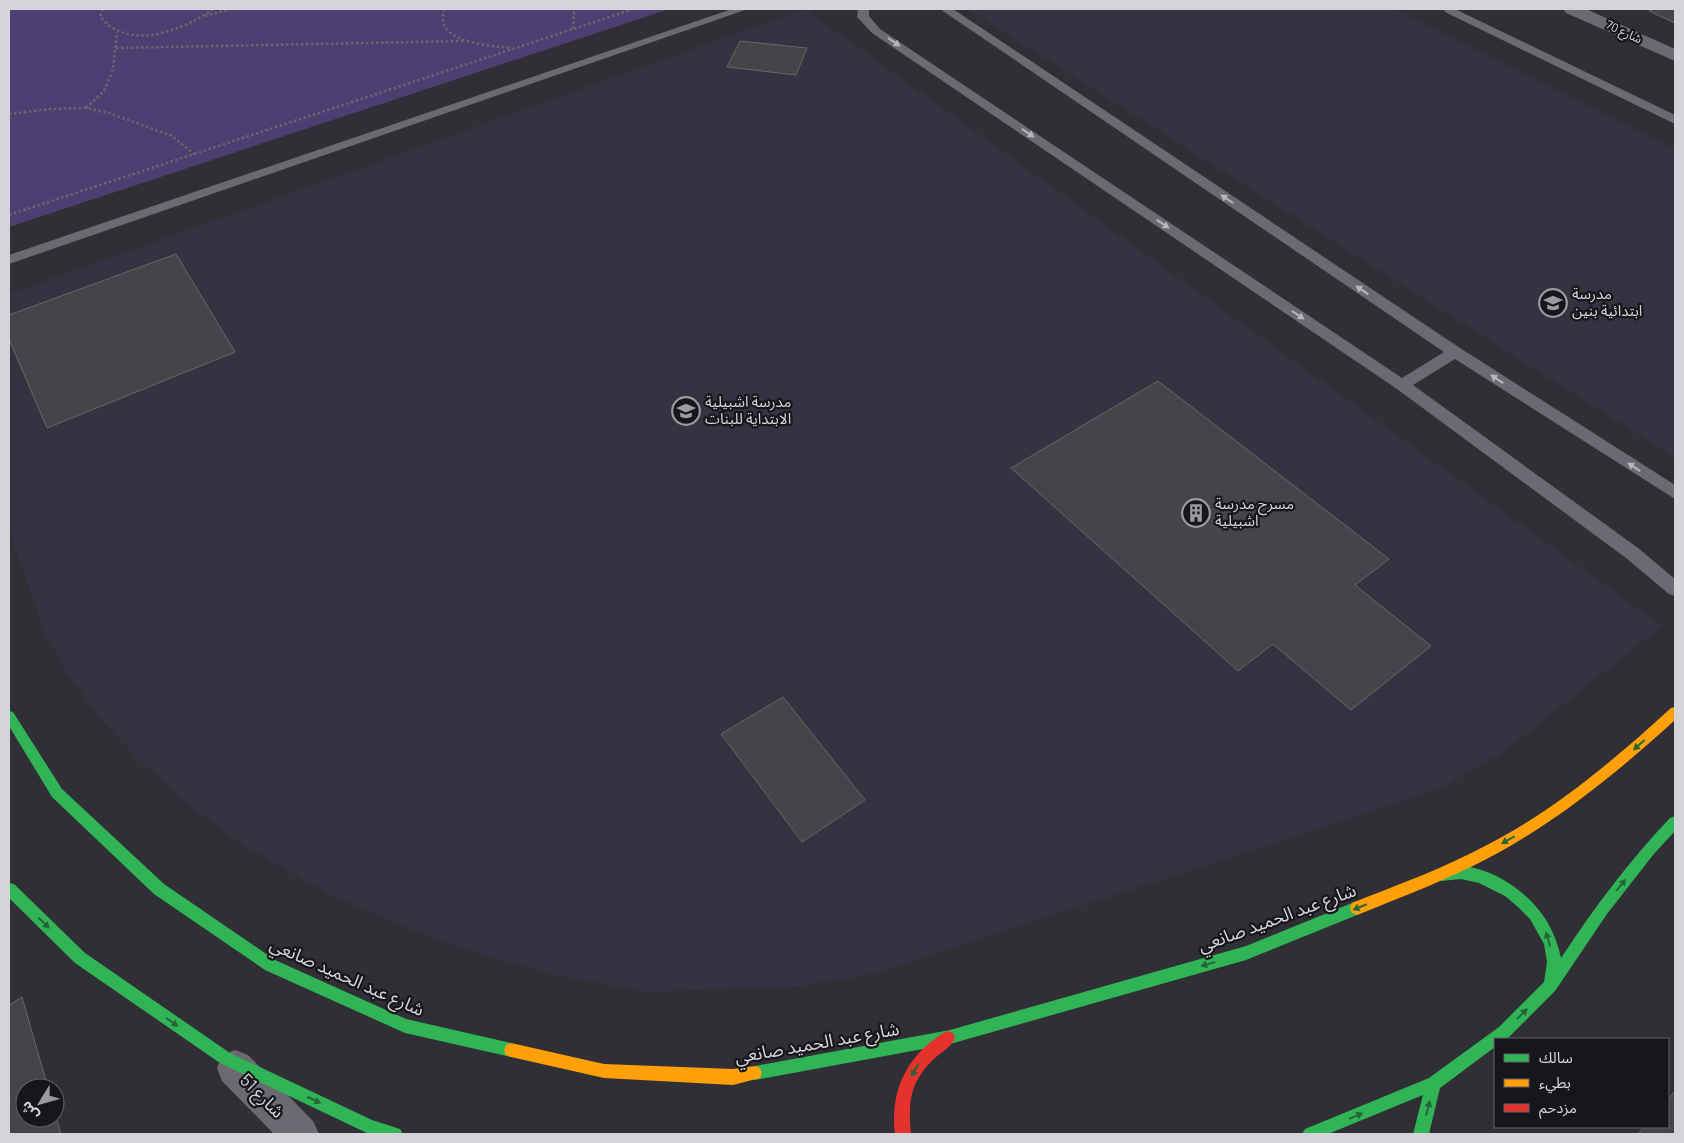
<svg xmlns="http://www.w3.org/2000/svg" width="1684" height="1143" font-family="Barlow,'Noto Sans Arabic',sans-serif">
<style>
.built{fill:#363241}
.green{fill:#4e3f72}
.building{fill:#454549;stroke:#67666b}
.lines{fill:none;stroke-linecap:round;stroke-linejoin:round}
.path{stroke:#68666f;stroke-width:2.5;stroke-dasharray:2.5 2.5;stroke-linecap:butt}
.lane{fill:#6c6973;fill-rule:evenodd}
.street{fill:#6c6973;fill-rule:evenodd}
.fast{fill:#30b455;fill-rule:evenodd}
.slow{fill:#ff9f0a;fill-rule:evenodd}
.jam{fill:#e5322d;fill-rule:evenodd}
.oneway{fill:#b6b4bc}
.oneway2{fill:#246538}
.labels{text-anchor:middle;stroke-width:4.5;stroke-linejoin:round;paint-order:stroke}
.far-street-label{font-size:12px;fill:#d5d4db;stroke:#17161a}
.poi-label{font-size:15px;fill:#d5d4db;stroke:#17161a;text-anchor:start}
.near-street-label{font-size:18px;fill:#d5d4db;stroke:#17161a}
</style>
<rect width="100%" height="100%" fill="#302f35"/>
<path class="built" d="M805 9 1662 626 1501 754 1439 789 874 974 802 986 645 992 549 974 477 953 407 928 329 894 243 845 184 801 138 759 102 721 67 674 44 631 9 529V294Z
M967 9H1396L1675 149V458Z"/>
<path class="green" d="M9 9H669L9 227Z"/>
<path class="building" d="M1654 9H1675V23L1649 11Z
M740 41 807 48 796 75 727 67Z
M176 254 235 352 47 428 9 339V315Z
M1158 381 1389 559 1355 585 1431 646 1351 710 1273 644 1238 671 1011 468Z
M783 697 865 800 802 842 721 734Z
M22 997 48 1088H25V1118H55V1113L61 1134H9V1005Z
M1675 1091V1134H1638L1644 1127H1668V1100Z"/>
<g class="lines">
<path class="path" d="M103 9 100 16C127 52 183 31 213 9
M444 9C444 12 442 17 443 21 447 44 494 46 512 48
M205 16 231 9
M573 29 574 9
M116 48 464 41
M86 108 104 91 113 70 117 32
M9 114 50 109 86 108 109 113 172 136 194 154
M9 215 634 9"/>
<path class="lane" d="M732 9H748L9 264V255Z
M858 9H869V16L880 29 1402 378 1444 352 940 9H953L1460 348 1675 485V499L1455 359 1413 385 1638 548 1675 579V596L1669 594 1626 558 1397 389 872 33 857 17Z
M1444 9H1455L1675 115V124L1445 12Z"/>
<path class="street" d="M1563 9H1586L1675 49V61L1566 13Z
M235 1050 248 1055 313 1121 319 1134H274L222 1081 217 1068 222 1055Z"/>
<path class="fast" d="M9 711 13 712 62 789 164 884 275 960 406 1019 511 1043 516 1045 518 1050 516 1055 511 1057 405 1033 265 970 154 894 52 797 9 726Z
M1675 816V831L1653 855 1607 914 1555 991 1509 1037 1506 1039H1495V1047L1440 1088 1429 1134H1413L1423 1095 1328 1134H1302L1305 1129 1429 1078 1499 1027 1544 982 1547 962 1544 944 1530 919 1518 907 1505 896 1479 883 1461 879 1441 881 1436 880 1434 875 1436 870C1472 856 1516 882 1538 909 1550 923 1557 940 1561 958 1594 908 1629 861 1670 818Z
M9 883 14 884 85 953 230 1053 372 1120 400 1129 403 1134H369L220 1063 75 963 9 898Z
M1357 901 1362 903 1364 908 1362 913 1246 960 950 1044 755 1080 750 1078 748 1073 750 1068 755 1066 950 1030 1246 946Z"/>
<path class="slow" d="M1675 707V720C1620 770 1562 818 1496 854 1452 878 1404 896 1357 915L1352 913 1350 908 1352 903C1397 885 1442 869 1485 846 1554 811 1614 760 1671 708Z
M511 1043 604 1064 733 1069 755 1066 760 1068 762 1073 760 1078 733 1085 604 1078 511 1057 506 1055 504 1050 506 1045Z"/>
<path class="jam" d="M948 1031 953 1033 955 1038C952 1046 943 1051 936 1057 910 1081 908 1100 911 1134H895C891 1100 900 1070 926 1046 933 1040 940 1034 948 1031Z"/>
</g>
<defs><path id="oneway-solid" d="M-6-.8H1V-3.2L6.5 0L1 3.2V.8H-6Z" transform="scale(1.25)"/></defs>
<g class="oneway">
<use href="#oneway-solid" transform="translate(894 42) rotate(34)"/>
<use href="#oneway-solid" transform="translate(1028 133) rotate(34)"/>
<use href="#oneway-solid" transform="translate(1227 199) rotate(-146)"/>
<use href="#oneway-solid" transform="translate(1163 224) rotate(34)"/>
<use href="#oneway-solid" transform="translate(1362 290) rotate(-146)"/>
<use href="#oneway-solid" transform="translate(1298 315) rotate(34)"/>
<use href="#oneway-solid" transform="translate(1497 379) rotate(-147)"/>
<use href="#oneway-solid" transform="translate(1634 467) rotate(-147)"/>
</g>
<g class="oneway2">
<use href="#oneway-solid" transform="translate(1639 745) rotate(138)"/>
<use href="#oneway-solid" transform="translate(1508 840) rotate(151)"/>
<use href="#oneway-solid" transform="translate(1621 885) rotate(-51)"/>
<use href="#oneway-solid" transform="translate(1360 907) rotate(158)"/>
<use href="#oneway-solid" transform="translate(44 923) rotate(44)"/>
<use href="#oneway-solid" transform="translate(1548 939) rotate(-107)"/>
<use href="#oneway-solid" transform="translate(1208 964) rotate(164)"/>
<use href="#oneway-solid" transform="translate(1522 1014) rotate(-45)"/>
<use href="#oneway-solid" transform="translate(172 1022) rotate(35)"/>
<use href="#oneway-solid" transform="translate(915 1070) rotate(119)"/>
<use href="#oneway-solid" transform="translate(314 1100) rotate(25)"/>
<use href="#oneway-solid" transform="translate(1428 1108) rotate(-76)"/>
<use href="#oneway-solid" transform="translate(1356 1116) rotate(-23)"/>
</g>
<defs>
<symbol id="school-ring" viewBox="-11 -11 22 22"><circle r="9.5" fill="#17161a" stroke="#9b9aa1" stroke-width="1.5"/><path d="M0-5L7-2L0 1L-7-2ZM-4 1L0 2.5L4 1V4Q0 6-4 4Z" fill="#9b9aa1"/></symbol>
<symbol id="building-ring" viewBox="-11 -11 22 22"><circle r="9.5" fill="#17161a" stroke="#9b9aa1" stroke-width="1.5"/><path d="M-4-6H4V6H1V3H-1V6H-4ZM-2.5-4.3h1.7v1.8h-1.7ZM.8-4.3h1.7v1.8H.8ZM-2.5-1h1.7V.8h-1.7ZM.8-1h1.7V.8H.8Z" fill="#9b9aa1"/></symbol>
</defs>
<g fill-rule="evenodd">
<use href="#school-ring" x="1537" y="287" width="32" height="32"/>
<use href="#school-ring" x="670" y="395" width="32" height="32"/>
<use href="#building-ring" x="1180" y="497" width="32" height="32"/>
</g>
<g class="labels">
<g class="far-street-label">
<text transform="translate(1624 32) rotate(25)" y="4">شارع 70</text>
</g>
<g class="poi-label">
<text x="1572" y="299">مدرسة<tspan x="1572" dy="17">ابتدائية بنين</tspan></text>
<text x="705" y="407">مدرسة اشبيلية<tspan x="705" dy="17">الابتداية للبنات</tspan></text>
<text x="1215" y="509">مسرح مدرسة<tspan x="1215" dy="17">اشبيلية</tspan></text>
</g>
<g class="near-street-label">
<text transform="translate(1277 918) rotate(-20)" y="6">شارع عبد الحميد صانعي</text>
<text transform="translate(347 977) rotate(24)" y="6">شارع عبد الحميد صانعي</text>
<text transform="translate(817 1043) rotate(-10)" y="6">شارع عبد الحميد صانعي</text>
<text transform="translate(262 1096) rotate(45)" y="6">شارع 51</text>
</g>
</g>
<rect width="1684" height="1143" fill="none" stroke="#d5d4db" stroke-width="20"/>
<rect x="1494" y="1038" width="175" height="90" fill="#17161a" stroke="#636267"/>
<rect x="1504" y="1054" width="25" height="8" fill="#30b455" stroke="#636267"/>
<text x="1539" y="1063" font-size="15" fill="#d5d4db">سالك</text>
<rect x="1504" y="1079" width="25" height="8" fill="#ff9f0a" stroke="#636267"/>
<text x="1539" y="1088" font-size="15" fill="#d5d4db">بطيء</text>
<rect x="1504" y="1104" width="25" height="8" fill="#e5322d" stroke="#636267"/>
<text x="1539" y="1113" font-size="15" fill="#d5d4db">مزدحم</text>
<g transform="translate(40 1103) rotate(233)"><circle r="24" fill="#17161a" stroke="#636267"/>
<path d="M0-4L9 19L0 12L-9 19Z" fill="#9b9aa1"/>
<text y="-8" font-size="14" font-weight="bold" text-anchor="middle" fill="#d5d4db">ش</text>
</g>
</svg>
